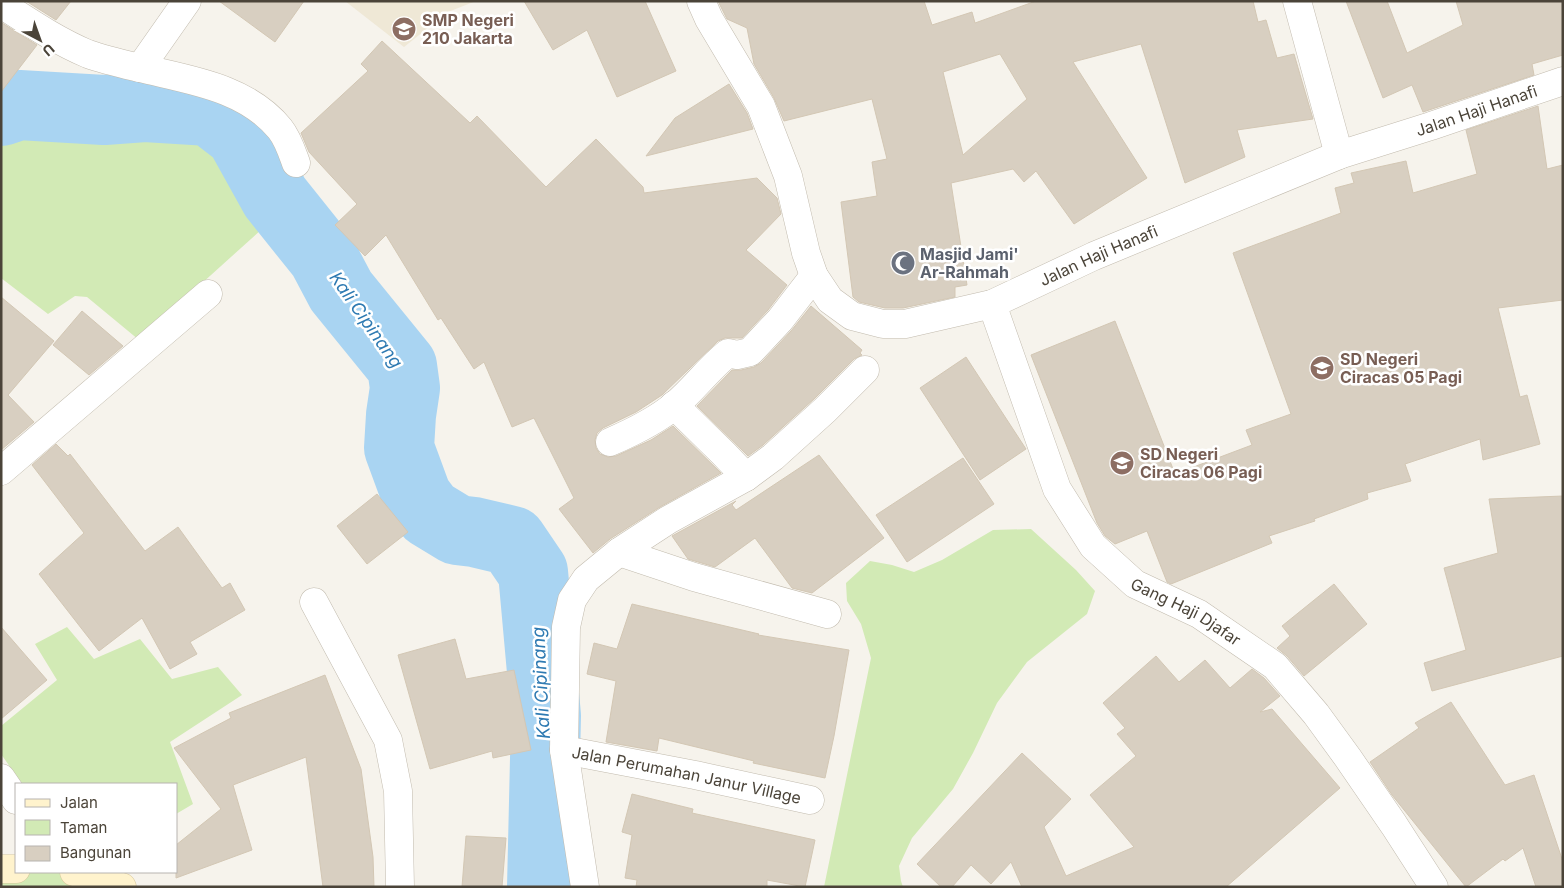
<svg xmlns="http://www.w3.org/2000/svg" width="1564" height="888" font-family="Inter,sans-serif">
<style>
.education{fill:#efe8d6}
.green{fill:#d2eab5}
.lines{fill:none;stroke-linecap:round;stroke-linejoin:round}
.river{stroke:#a9d4f2;stroke-width:70}
.building{fill:#d8cfc1;stroke:#d3c7b4;fill-rule:evenodd}
.street-casing{stroke:#c2bbae;stroke-width:29}
.secondary-casing{stroke:#d6c79b;stroke-width:29}
.street{stroke:#fff;stroke-width:28}
.secondary{stroke:#fff3cd;stroke-width:28}
.labels{text-anchor:middle;stroke-width:5;stroke-linejoin:round;paint-order:stroke}
.education-label{font-size:16px;font-weight:bold;fill:#785e54;stroke:#fff;text-anchor:start}
.street-label{font-size:16px;fill:#4b4439;stroke:#fff}
.worship-label{font-size:16px;font-weight:bold;fill:#5b616d;stroke:#fff;text-anchor:start}
.water-label{font-size:18px;font-style:italic;fill:#2e7ab2;stroke:#fff}
</style>
<rect width="100%" height="100%" fill="#f6f3ec"/>
<path class="education" d="M345 1H476L448 12 404 47Z"/>
<path class="green" d="M146 120H185L208 135 245 173 272 220 139 340 87 297 75 296 48 314 1 278V132Z
M1031 529 1076 570 1095 591 1087 614 1027 662 997 703 973 753 953 789 912 838 899 866 901 881 903 887H824L871 658 861 624 847 601 846 583 870 561 892 565 914 572 942 560 993 530Z
M67 627 94 659 140 639 172 679 218 667 242 695 170 742 193 804 176 814V784H22L1 754V726L57 680 35 644Z
M16 872H76L115 887H1V878Z"/>
<g class="lines">
<path class="river" d="M1 111 19 105 104 110 145 107 210 111 240 134 275 197 323 257 341 291 402 366 405 388 401 415 399 448 417 497 429 513 457 530 474 532 512 541 533 572 546 716 542 887"/>
</g>
<path class="building" d="M26 1H71L56 20Z
M219 1H304L275 42Z
M524 1H645L676 71 617 97 587 30 553 50Z
M718 1H924L932 25 972 12 975 23 1036 1H1253L1258 22 1266 20 1277 58 1294 54 1313 119 1237 130 1245 157 1185 183 1141 44 1073 62 1147 178 1074 224 1036 171 1024 182 1013 169 951 183 967 285 955 287V297L903 308H885L859 302 853 297 841 202 877 196 872 162 887 159 872 99 784 121 774 98 754 64 747 28 727 19ZM1000 54 1027 99 963 155 943 72Z
M1346 1H1387L1407 53 1463 25 1456 1H1563V55L1532 64 1534 75 1423 112 1412 85 1383 98Z
M2 23 37 45 1 92V24Z
M382 41 470 123 477 116 546 187 596 139 643 187 644 193 757 178 777 198 781 214 746 250 787 285 768 310 742 338H725L718 341 662 395 636 412 603 428 597 433 595 440 596 448 600 454 608 457 616 456 651 440 673 426 721 473 660 507 610 539 593 553 559 509 574 498 534 418 512 427 484 362 474 369 441 318 438 320 386 235 365 256 335 225 357 204 309 152 301 133 368 71 361 64Z
M729 84 747 113 753 129 646 156 675 118Z
M1538 106 1547 169 1563 165V300L1498 308 1520 397 1527 395 1540 444 1483 460 1480 439 1405 464 1411 481 1367 493 1368 499 1314 519 1315 521 1269 536 1272 543 1171 584 1167 582 1147 531 1115 544 1105 536 1097 523 1031 355 1115 321 1175 474 1252 445 1246 430 1291 414 1233 253 1341 213 1335 188 1354 183 1351 173 1406 161 1413 193 1477 174 1466 130Z
M1 297 54 341 8 395 34 422 1 450Z
M811 306 862 350 860 353 862 355 854 359 814 399 763 445 748 456 697 406 732 370H741L754 367 761 363 791 331Z
M82 311 123 346 89 375 53 345Z
M966 357 1026 449 980 480 920 388Z
M56 444 68 456 70 454 145 551 178 527 222 588 230 583 245 610 190 642 197 654 170 669 142 618 99 651 39 574 84 533 32 465Z
M819 455 884 538 812 593 792 588 755 538 715 567 688 559 672 536 736 501 732 505 736 510Z
M963 458 994 504 907 562 876 515Z
M377 494 408 532 367 564 337 526Z
M1563 496V656L1432 691 1424 663 1466 650 1444 568 1498 553 1489 499Z
M1334 584 1367 624 1304 676 1287 656 1277 648 1290 636 1282 626Z
M632 604 759 634 758 635 849 650 834 736 825 778 753 763 754 761 659 738 657 751 606 742 616 681 587 674 594 643 617 649Z
M1 627 47 680 1 719Z
M455 639 466 679 514 670 531 750 493 758 492 751 430 769 398 655Z
M1156 656 1179 682 1205 660 1230 688 1252 669 1264 678 1280 696 1260 712 1272 709 1340 788 1226 887H1022L1011 862 991 884 971 865 952 887H941L917 864 1022 753 1071 799 1044 827 1066 876 1134 847 1090 795 1136 756 1117 734 1125 728 1103 703Z
M325 675 361 769 373 857 374 887H323L306 757 233 785 252 850 176 878V845L221 809 174 748 231 718 229 713Z
M1451 702 1505 785 1534 775 1563 862V887H1536L1523 848 1505 861 1503 859 1466 887 1392 795 1370 762 1419 728 1415 723Z
M632 794 693 809 692 813 815 840 805 887 767 880V887H636L637 880 625 878 632 835 622 832Z
M466 836 506 838 502 887H462Z"/>
<g class="lines">
<defs>
<g id="street">
<path d="M187 1 140 68C189 80 246 87 280 129 288 139 292 152 296 163"/>
<path id="s1" d="M701 1 709 19 761 106 788 176 806 253 814 276 830 300 852 316 883 324H905L992 304 1094 256 1339 155 1431 126 1563 81"/>
<path d="M1297 1 1339 155"/>
<path d="M1 4C29 22 57 41 88 54 105 60 123 64 140 68"/>
<path id="s2" d="M992 304 1057 489 1093 546 1135 584 1199 614 1275 666 1316 714 1348 758 1394 825 1434 887"/>
<path d="M674 405 724 454 746 477"/>
<path d="M610 442C633 432 656 421 675 405 694 389 708 369 728 353L737 355 750 352 780 320 814 276"/>
<path d="M1 471 208 294"/>
<path d="M619 552 694 577 827 614"/>
<path d="M314 602 388 740 398 791 400 887"/>
<path id="s3" d="M564 750 695 775 810 800"/>
<path d="M1 778 16 800"/>
<path d="M585 887 564 750 566 627 572 600 586 579 619 552 668 520 746 477 773 457 825 410 865 370"/>
</g>
<path id="secondary" d="M1 869H16
M74 872 122 887"/>
</defs>
<use href="#street" class="street-casing"/>
<use href="#secondary" class="secondary-casing"/>
<use href="#street" class="street"/>
<use href="#secondary" class="secondary"/>
</g>
<defs>
<symbol id="school-disc" viewBox="-11 -11 22 22"><circle r="9.5" fill="#8d6e63" stroke="#fff"/><path d="M0-5L7-2L0 1L-7-2ZM-4 1L0 2.5L4 1V4Q0 6-4 4Z" fill="#fff"/></symbol>
<symbol id="mosque-disc" viewBox="-11 -11 22 22"><circle r="9.5" fill="#6b7280" stroke="#fff"/><path d="M3.5-4.9A6 6 0 1 0 3.5 4.9A5 5 0 1 1 3.5-4.9Z" fill="#fff"/></symbol>
</defs>
<g fill-rule="evenodd">
<use href="#school-disc" x="390" y="15" width="28" height="28"/>
<use href="#mosque-disc" x="889" y="249" width="28" height="28"/>
<use href="#school-disc" x="1308" y="354" width="28" height="28"/>
<use href="#school-disc" x="1108" y="449" width="28" height="28"/>
</g>
<g class="labels">
<g class="education-label">
<text x="422" y="26">SMP Negeri<tspan x="422" dy="18">210 Jakarta</tspan></text>
<text x="1340" y="365">SD Negeri<tspan x="1340" dy="18">Ciracas 05 Pagi</tspan></text>
<text x="1140" y="460">SD Negeri<tspan x="1140" dy="18">Ciracas 06 Pagi</tspan></text>
</g>
<g class="street-label">
<text dy="6" stroke="none"><textPath href="#s1" startOffset="1021">Jalan Haji Hanafi</textPath></text>
<text dy="6" stroke="none"><textPath href="#s1" startOffset="616">Jalan Haji Hanafi</textPath></text>
<text dy="6" stroke="none"><textPath href="#s2" startOffset="378">Gang Haji Djafar</textPath></text>
<text dy="6" stroke="none"><textPath href="#s3" startOffset="125">Jalan Perumahan Janur Village</textPath></text>
</g>
<g class="worship-label">
<text x="920" y="260">Masjid Jami'<tspan x="920" dy="18">Ar-Rahmah</tspan></text>
</g>
<g class="water-label">
<text transform="translate(366 320) rotate(55)" y="6">Kali Cipinang</text>
<text transform="translate(541 683) rotate(-93)" y="6">Kali Cipinang</text>
</g>
</g>
<rect width="1564" height="888" fill="none" stroke="#4b4439" stroke-width="5"/>
<rect x="15" y="783" width="162" height="90" fill="#ffffff" stroke="#b7b4b0"/>
<rect x="25" y="799" width="25" height="8" fill="#fff3cd" stroke="#b7b4b0"/>
<text x="60" y="808" font-size="15" fill="#4b4439">Jalan</text>
<rect x="25" y="820" width="25" height="15" fill="#d2eab5" stroke="#b7b4b0"/>
<text x="60" y="833" font-size="15" fill="#4b4439">Taman</text>
<rect x="25" y="846" width="25" height="15" fill="#d8cfc1" stroke="#b7b4b0"/>
<text x="60" y="858" font-size="15" fill="#4b4439">Bangunan</text>
<g transform="translate(40 40) rotate(139)" stroke="#ffffff" stroke-width="4" paint-order="stroke">
<path d="M0-4L9 19L0 12L-9 19Z" fill="#4b4439"/>
<text y="-8" font-size="14" font-weight="bold" text-anchor="middle" fill="#4b4439">U</text>
</g>
</svg>
